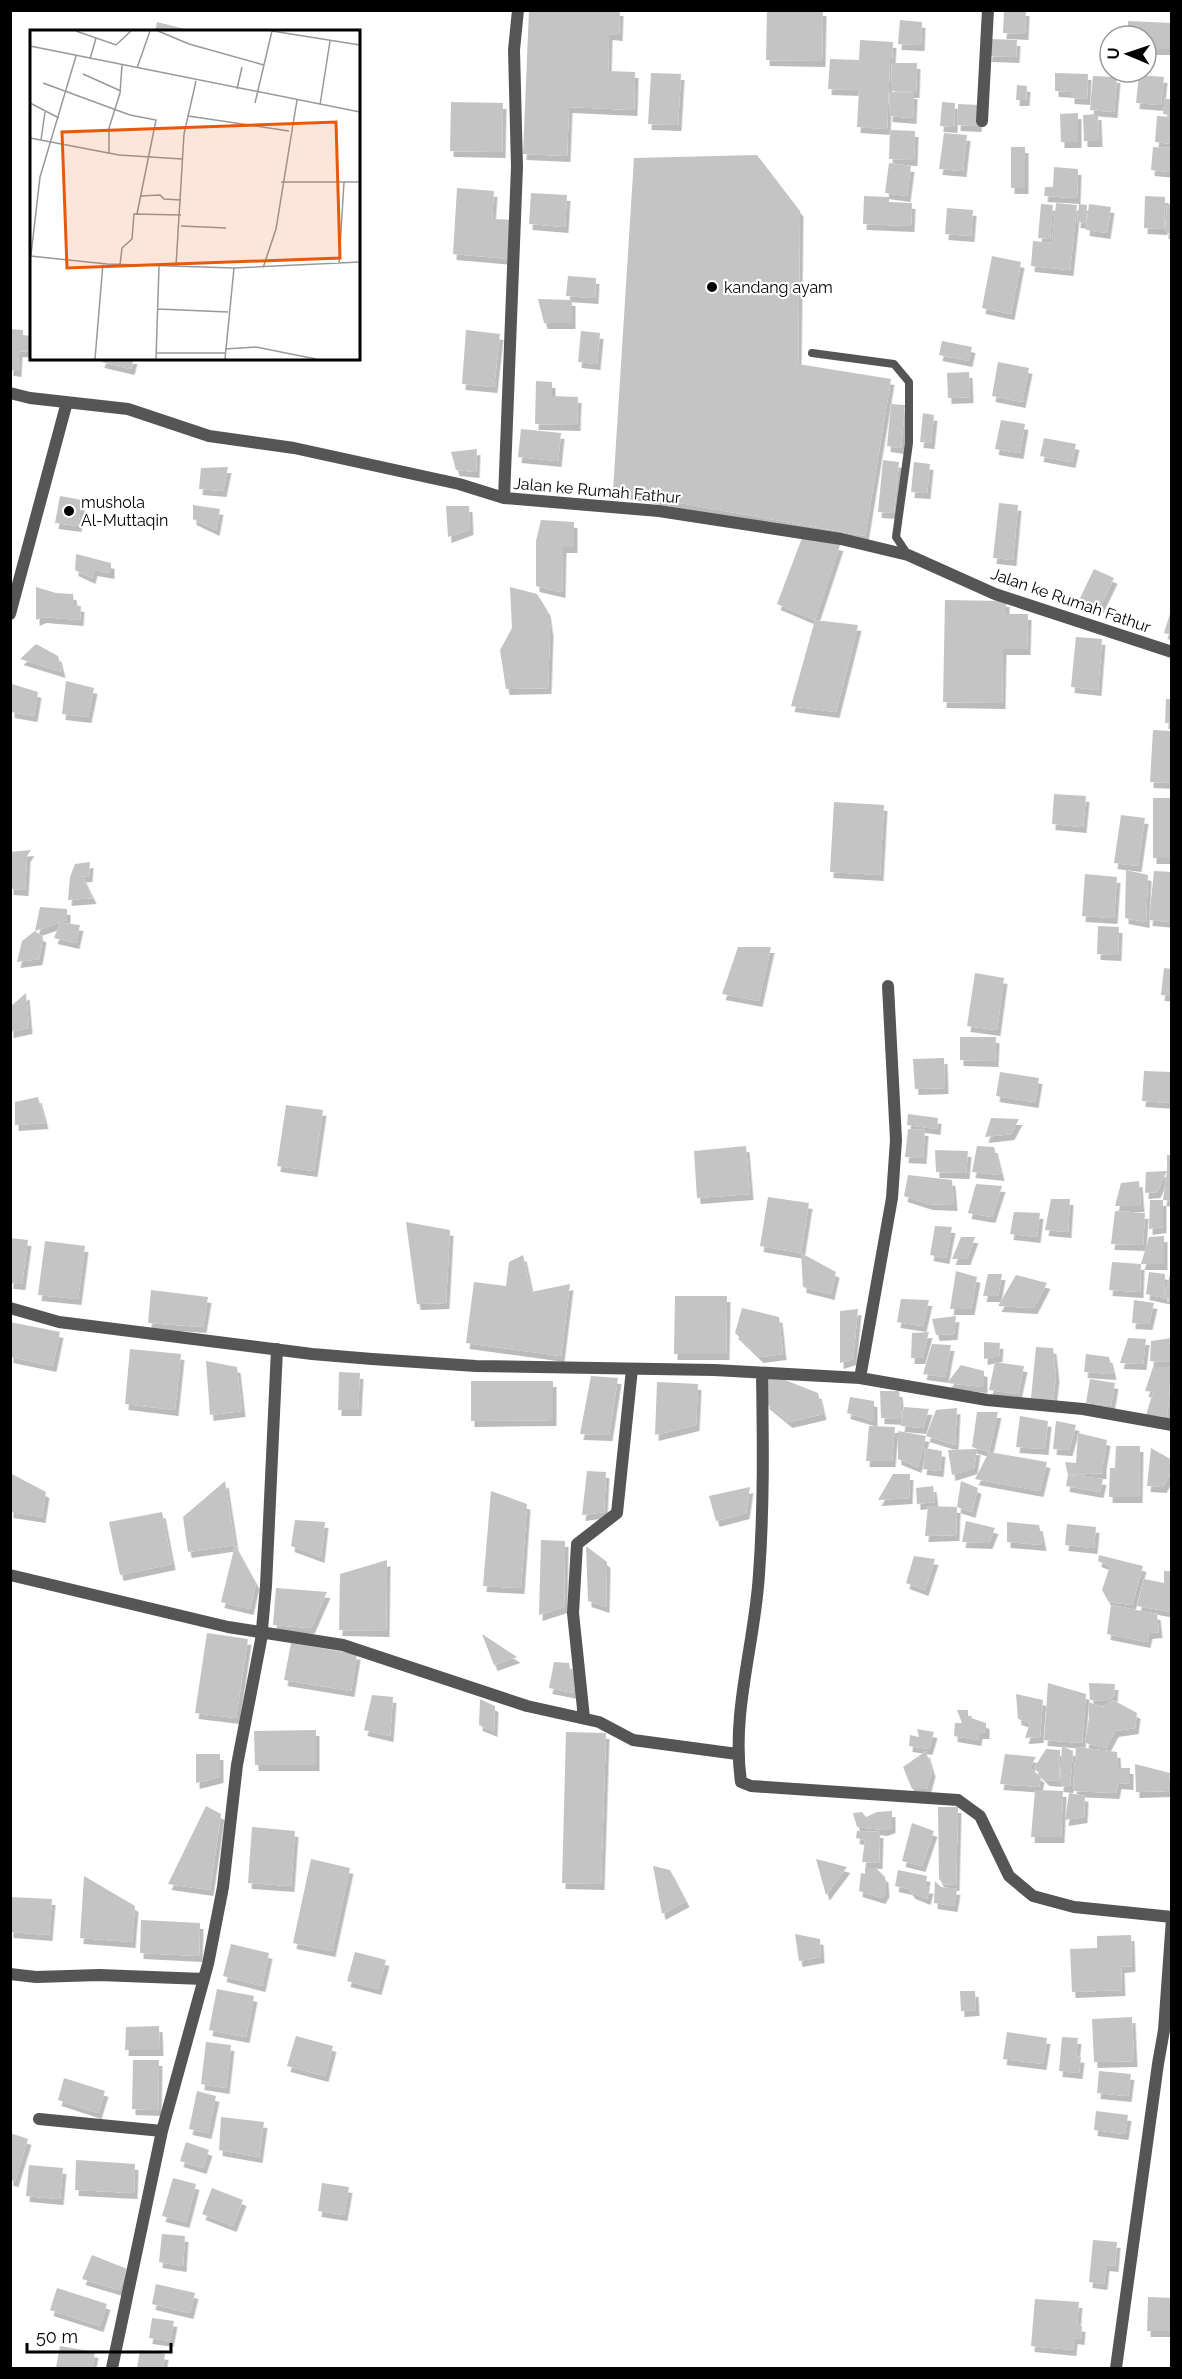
<svg xmlns="http://www.w3.org/2000/svg" width="1182" height="2379" font-family="Raleway,sans-serif">
<style>
.building{fill:#c4c4c4;filter:url(#shadow)}
.lines{fill:none;stroke-linecap:round;stroke-linejoin:round}
.lane{stroke:#555;stroke-width:8}
.street{stroke:#555;stroke-width:12}
.poi-dot{fill:#000;stroke:#fff;stroke-width:2}
.labels{text-anchor:middle;stroke-width:4.5;stroke-linejoin:round;paint-order:stroke}
.poi-label{font-size:16px;fill:#000;stroke:#fff;text-anchor:start}
.street-label{font-size:16px;fill:#000;stroke:#fff}
.inset-road{fill:none;stroke:#999;stroke-width:1.5}
.view{fill:#e8590c;fill-opacity:0.15;stroke:#e8590c;stroke-width:3}
.inset-edge{fill:none;stroke:#000;stroke-width:3}
</style>
<defs>
<filter id="shadow"><feDropShadow dx="3.5" dy="6" stdDeviation="0" flood-color="#0004"/></filter>
</defs>
<rect width="100%" height="100%" fill="#fff"/>
<path class="building" d="M529 10H620L619 35 609 34 608 71 635 72 634 110 569 107 567 156 523 154Z
M767 10H823L822 61 766 60Z
M1004 10H1026L1025 34 1003 33Z
M900 20 922 22 921 45 898 44Z
M1128 21 1172 23V49H1146V36H1128Z
M157 22 193 31V32H155Z
M991 39 1017 40 1016 57 988 56Z
M860 40 893 42 892 59H890L887 129 857 127 859 90 828 89 830 59 859 60Z
M892 63H917L916 92 891 91Z
M651 73 681 74 678 125 648 124Z
M1055 73 1088 74 1087 99 1071 98V92L1055 91Z
M1139 75 1164 77 1161 105 1136 103Z
M1093 76 1117 77 1114 112 1090 110Z
M1017 85 1027 86 1026 100H1016Z
M890 92 914 93 913 118 889 116Z
M1165 99H1172V115L1163 114Z
M451 102 503 103 502 152 450 151Z
M942 102 955 103 954 127 940 126Z
M958 104 980 105 978 126 957 125Z
M1078 113V142H1061L1060 114Z
M1098 114 1099 141H1084L1083 115Z
M1157 116 1172 117V144L1155 142Z
M890 130 915 131 914 160 889 159Z
M944 133 967 135 963 171 939 169Z
M1011 147H1025V188H1011Z
M1153 147 1172 148V172L1151 170Z
M757 155 800 211 798 364 891 379 865 536 613 491 634 158Z
M889 163 911 166 907 196 885 193Z
M1054 167 1078 169 1077 198 1044 196 1045 187H1053Z
M457 188 494 191 492 219 513 220 510 259 453 254Z
M531 193 567 195 565 227 529 224Z
M864 196 889 197V202L912 203 911 226 863 224Z
M1145 196 1165 197 1164 229 1144 228Z
M1056 203 1077 205 1070 270 1031 266 1033 241 1052 243Z
M1041 204 1053 205 1050 239 1038 238Z
M1079 204 1087 205 1086 223 1077 222Z
M1089 204 1111 207 1107 233 1086 230Z
M1167 204H1172V233H1165Z
M947 208 973 210 971 236 945 234Z
M992 256 1021 262 1011 314 982 308Z
M568 276 596 278 595 298 566 296Z
M538 299 572 300V323H544Z
M10 329 23 330V335L32 336V352L19 351 18 371 10 370Z
M466 330 500 334 494 387 462 384Z
M581 331 600 333 597 364 578 362Z
M942 341 972 347 969 361 939 355Z
M102 358H134L131 369 101 362Z
M998 362 1029 368 1022 402 992 396Z
M969 372 970 397 948 398 947 373Z
M536 381 552 382V396L578 397 577 425 535 424Z
M891 404 905 405 901 448 887 446Z
M923 413 934 415 931 443 920 442Z
M1001 420 1025 424 1020 453 995 449Z
M521 429 561 433 558 461 518 457Z
M1044 438 1076 444 1072 462 1040 456Z
M477 449 476 472 456 470 451 452Z
M883 460 899 462 894 513 878 512Z
M914 462 930 464 927 493 911 492Z
M228 467 223 491 199 489 201 468Z
M60 496 82 500 78 526 55 523Z
M999 503 1018 505 1013 560 993 558Z
M193 505 220 509 216 530 193 519Z
M446 506H469L470 529 448 537Z
M541 520 574 522V547H563L562 592 536 586V541Z
M802 538 840 545 815 620 777 604Z
M76 554 111 563V573L94 570 92 578 75 570Z
M1094 569 1114 578 1100 607 1080 598Z
M36 587 56 593 73 594 74 605 81 606 80 620 43 617 36 620Z
M510 587 537 594 547 610 550 631 548 688 506 689 500 650 512 628Z
M945 600 1006 601V614H1028L1027 649H1003L1002 703 943 702Z
M1172 607V635L1164 633Z
M815 620 858 625 836 712 791 706Z
M1076 637 1102 639 1098 690 1071 687Z
M36 644 58 656 62 672 20 659Z
M66 681 94 688 88 717 62 714Z
M12 684 38 692 34 716 11 712Z
M1166 699H1172V723H1165Z
M1153 730 1172 731V783L1150 782Z
M1054 794 1086 796 1083 827 1052 824Z
M1153 798H1172V858H1153Z
M834 802 884 805 880 875 830 872Z
M1121 815 1145 818 1138 866 1114 863Z
M31 850 27 856 25 890 10 889V852Z
M90 862 89 876 74 877H83L93 898 68 900 70 877 75 864Z
M1126 870 1148 875 1146 922 1125 918Z
M1154 871 1172 872V922L1149 920Z
M1085 874 1117 877 1114 918 1082 916Z
M40 907 67 909V920L35 931Z
M60 923 80 925 76 943 54 938Z
M1098 926 1119 927 1118 955 1097 954Z
M35 931 43 937 39 959 17 962 22 941Z
M738 947H771L759 1001 722 994Z
M1164 968 1172 969V996L1161 995Z
M975 973 1004 978 997 1030 967 1026Z
M26 993 29 1028 10 1032V1007Z
M960 1037H996L995 1061 960 1060Z
M944 1058 945 1088 915 1089 913 1059Z
M1144 1071 1172 1072V1103L1142 1101Z
M1000 1072 1039 1078 1035 1102 996 1096Z
M38 1097 45 1123 15 1125V1102Z
M286 1105 323 1110 314 1171 277 1166Z
M908 1114 938 1118 937 1129 907 1125Z
M991 1118 1019 1119 1011 1134 985 1137Z
M908 1129 925 1130 923 1158 905 1157Z
M746 1146 750 1194 697 1198 694 1151Z
M977 1146 994 1147 1001 1175 972 1172Z
M935 1150 968 1151 966 1173 936 1172Z
M1167 1155H1172V1201L1163 1200V1227L1149 1229 1150 1200H1163L1167 1171 1157 1192 1145 1193 1146 1172 1167 1171Z
M908 1175 952 1180 954 1205 929 1204 904 1196Z
M1139 1181 1141 1206H1115L1121 1183Z
M976 1184 1002 1186 992 1217 968 1213Z
M768 1197 809 1203 801 1253 760 1246Z
M1051 1199H1070L1068 1232 1045 1230Z
M1115 1211 1145 1213 1143 1245 1111 1244Z
M1014 1212 1040 1213 1037 1237 1010 1234Z
M406 1222 450 1230 446 1303 417 1304Z
M935 1226 952 1227 946 1258 930 1255Z
M1164 1236V1264H1141L1140 1292 1109 1290 1112 1262 1141 1264 1149 1237Z
M961 1237H975L967 1259H952Z
M10 1238 28 1240 22 1284 10 1283Z
M45 1241 85 1246 78 1299 38 1295Z
M801 1253 836 1272 831 1294 803 1287Z
M523 1255 531 1292 570 1284 561 1356 466 1343 474 1282 506 1286 509 1262Z
M1171 1270H1172V1299L1164 1298Z
M956 1271 977 1277 971 1309H950Z
M1149 1272 1165 1274 1164 1298 1146 1294Z
M988 1274H1002L998 1296H983Z
M1016 1275 1047 1283 1034 1308 998 1306Z
M151 1290 208 1297 203 1327 148 1323Z
M675 1296H727L726 1354H674Z
M901 1299 929 1300 923 1326 897 1322Z
M1134 1300 1154 1303 1149 1324 1132 1323Z
M742 1308 779 1317 783 1354 760 1357 735 1333Z
M858 1309 853 1359 840 1363V1311Z
M956 1316 954 1334 936 1335 932 1319Z
M10 1322 60 1332 53 1366 10 1357Z
M929 1332 922 1358H911L912 1333Z
M1128 1338 1146 1339 1143 1364 1120 1363Z
M1172 1338V1362L1150 1361 1151 1341Z
M984 1342 1000 1343 999 1356 984 1359Z
M932 1344 951 1345 945 1377 923 1374Z
M1036 1347 1053 1348 1056 1376 1053 1400 1031 1398Z
M130 1349 181 1354 175 1410 125 1404Z
M1086 1354 1109 1357 1113 1374 1084 1372Z
M206 1361 237 1367 242 1411 210 1415Z
M995 1362 1024 1366 1018 1394 989 1390Z
M961 1365 984 1371V1387L947 1383Z
M1153 1367H1172L1167 1417 1146 1415 1153 1392 1162 1393 1145 1391Z
M339 1372 360 1373 358 1410H338Z
M767 1373 818 1393 823 1414 789 1422 766 1403Z
M591 1376 618 1378 609 1435 580 1434Z
M1090 1379 1115 1383 1111 1406 1086 1403Z
M471 1381H553V1420L471 1421Z
M657 1382 698 1384 696 1425 655 1435Z
M880 1391H899L902 1419 904 1407 929 1409 923 1428 901 1426 902 1419 881 1418Z
M850 1397 874 1401V1421L847 1413Z
M957 1408 955 1445 926 1436 936 1410Z
M977 1412H998L989 1452 1047 1462 1040 1491 975 1479 989 1452 972 1447Z
M1020 1416 1048 1421 1045 1449 1016 1447Z
M1056 1421 1076 1425 1069 1450 1053 1449Z
M869 1426 895 1427 892 1461H866Z
M898 1431 926 1436 918 1467 898 1459Z
M1078 1433 1107 1440 1103 1464V1473L1068 1475 1103 1479 1100 1492 1066 1486 1068 1475 1065 1462 1076 1463Z
M1116 1446H1140L1139 1497H1109L1110 1468H1115Z
M925 1448 942 1451 940 1471 923 1469Z
M1151 1448 1172 1460V1471L1163 1487 1147 1486Z
M977 1449 974 1468 952 1475 948 1450Z
M587 1471 606 1472 604 1512 582 1515Z
M10 1473 46 1492 42 1517 10 1512Z
M893 1474H910L909 1498 878 1500Z
M225 1481 235 1545 188 1552 183 1517Z
M961 1481 978 1488 972 1512 957 1507 956 1535 925 1536 928 1506 957 1507Z
M933 1486 935 1502 917 1504 916 1488Z
M750 1487 746 1513 716 1521 709 1496Z
M491 1491 527 1504 521 1588 483 1586Z
M162 1512 172 1564 120 1575 109 1522Z
M295 1520 325 1522 321 1557 291 1546Z
M966 1521 995 1528 989 1543 962 1542Z
M1007 1522 1039 1525 1043 1545 1007 1542Z
M1067 1524 1096 1527 1094 1548 1065 1545Z
M541 1540 565 1541 564 1607 539 1615Z
M235 1545 256 1583 250 1609 221 1602Z
M586 1546 607 1562 606 1607 588 1601Z
M1099 1555 1143 1566 1132 1605 1109 1602 1102 1590 1110 1566 1098 1561Z
M914 1556 935 1559 925 1590 906 1583Z
M387 1560 386 1631 339 1630 340 1574Z
M1164 1571H1172V1612L1137 1606 1144 1579 1164 1583Z
M276 1588 327 1592 311 1628 273 1625Z
M1111 1605 1157 1614 1159 1632 1149 1633 1147 1642 1107 1634Z
M207 1633 248 1639 236 1718 195 1713Z
M482 1634 517 1657 494 1665Z
M291 1643 357 1654 351 1691 284 1680Z
M554 1662 569 1663 574 1693 549 1688Z
M1048 1683 1086 1694 1082 1743 1044 1740Z
M1089 1683 1115 1684 1114 1696 1107 1701 1090 1700Z
M1016 1694 1043 1700 1040 1737 1025 1738 1030 1723 1018 1719Z
M372 1695 393 1697 390 1736 364 1730Z
M480 1699 495 1706 494 1731 479 1725Z
M1113 1700 1137 1713 1135 1728 1115 1731 1106 1748 1085 1743 1089 1718 1088 1702 1103 1707Z
M957 1710H968V1717L986 1723V1733H979L978 1740 954 1736 955 1723H962Z
M917 1729 934 1732 929 1749 909 1746 910 1735 919 1737Z
M316 1730V1765H255L254 1731Z
M566 1732 606 1733 601 1884 562 1883Z
M1062 1746 1073 1751 1070 1787 1060 1786Z
M1076 1747 1117 1752 1118 1768H1130V1784L1118 1783 1116 1793 1073 1791Z
M1046 1749 1060 1750 1059 1781 1046 1780 1034 1768Z
M926 1751 932 1771 927 1789H912L903 1767Z
M196 1754H220V1777L196 1783Z
M1005 1754 1036 1757 1030 1768 1041 1777 1039 1787 1000 1784Z
M1135 1764 1170 1773 1168 1791 1136 1792Z
M1035 1790 1063 1791 1061 1837H1031Z
M1069 1793 1085 1796 1084 1817 1065 1820Z
M206 1806 221 1814 210 1890 168 1884Z
M938 1807H958L956 1885 943 1884 939 1879Z
M892 1811V1827L884 1830 857 1827 853 1813 862 1812 866 1817 877 1812Z
M912 1823 934 1831 922 1866 902 1861Z
M252 1827 295 1831 291 1886 248 1883Z
M857 1831 880 1832 879 1863 862 1862 865 1840 856 1838Z
M311 1859 350 1868 332 1951 293 1943Z
M816 1859 847 1867 826 1895Z
M653 1866 670 1870 686 1901 662 1914Z
M865 1868H876L885 1877 886 1891 882 1898 859 1891 861 1873 865 1874Z
M898 1870 927 1876 925 1887 930 1888 927 1899 912 1893 909 1889 895 1886Z
M84 1876 135 1906 132 1942 80 1938Z
M935 1881 941 1887 957 1889 954 1906 934 1903Z
M10 1897 52 1899 49 1935 10 1932Z
M141 1920 200 1923 199 1956 140 1953Z
M795 1934 820 1939 821 1957 799 1961Z
M1131 1935 1132 1966 1121 1967 1122 1990 1072 1992 1070 1949 1097 1948V1936Z
M231 1944 269 1953 262 1986 223 1976Z
M355 1952 386 1960 378 1989 347 1981Z
M217 1989 254 1996 246 2037 209 2030Z
M960 1991H975L976 2010 961 2011Z
M1132 2017 1134 2061 1094 2062 1092 2019Z
M159 2026 160 2050H125L126 2027Z
M1007 2032 1047 2038 1043 2064 1003 2059Z
M296 2036 333 2046 325 2076 287 2066Z
M1062 2037 1078 2038 1076 2056 1081 2057 1079 2073 1059 2071Z
M206 2042 231 2045 226 2088 201 2084Z
M133 2060H159L158 2110 132 2109Z
M1099 2071 1131 2074 1128 2096 1097 2093Z
M64 2078 105 2091 98 2113 58 2100Z
M197 2091 216 2096 208 2133 189 2129Z
M1096 2111 1128 2115 1125 2134 1094 2130Z
M221 2117 264 2122 259 2157 219 2150Z
M10 2133 28 2139 15 2181 10 2180Z
M186 2142 209 2150 203 2168 180 2161Z
M76 2160 135 2164 134 2193 75 2190Z
M29 2165 63 2168 60 2199 26 2196Z
M173 2178 196 2184 186 2222 162 2216Z
M322 2183 349 2187 344 2215 318 2211Z
M212 2188 243 2200 233 2226 202 2214Z
M162 2234 185 2236 183 2266 159 2262Z
M1093 2240 1117 2242 1115 2266 1106 2265 1104 2284 1089 2282Z
M92 2255 127 2269 119 2290 82 2279Z
M156 2284 195 2293 190 2313 152 2304Z
M57 2288 107 2304 100 2326 50 2310Z
M1148 2297 1172 2298V2331H1147Z
M1035 2299 1079 2302 1077 2325 1082 2326 1081 2339 1074 2338 1073 2350 1031 2346Z
M152 2318 174 2321 170 2341 149 2338Z
M60 2346 95 2352 92 2368H56Z
M140 2350 165 2354 163 2368H137Z"/>
<g class="lines">
<path class="lane" d="M812 353 894 364 909 382V443L896 537 908 555"/>
<path class="street" d="M982 121 988 10
M10 393 30 398 128 409 209 436 294 448 459 484 504 498 659 511 841 539 908 555 995 594 1172 652
M504 498 517 167 514 50 518 10
M10 614 67 402
M10 1308 59 1322 312 1354 372 1359 476 1366 714 1370 860 1378 987 1400 1083 1409 1172 1425
M762 1373C763 1440 764 1507 759 1574 755 1643 731 1712 741 1782L751 1786 958 1800 980 1816 1009 1876 1033 1896 1074 1907 1172 1917
M860 1378 892 1198 896 1140 888 986
M10 1575 228 1627 343 1645 527 1706 599 1722 633 1740 737 1754
M584 1718 573 1613 577 1544 617 1513 632 1369
M10 1974 36 1977 99 1975 204 1979
M39 2119 162 2131
M112 2368 162 2131 208 1964 223 1887 237 1765 261 1640 266 1586 277 1349
M1116 2368 1158 2064 1164 2030 1172 1919"/>
</g>
<g class="poi-dot">
<circle cx="712" cy="287" r="6"/>
<circle cx="69" cy="511" r="6"/>
</g>
<g class="labels">
<g class="poi-label">
<text x="724" y="293">kandang ayam</text>
<text x="81" y="508">mushola<tspan x="81" dy="18">Al-Muttaqin</tspan></text>
</g>
<g class="street-label">
<text transform="translate(597 490) rotate(5)" y="6">Jalan ke Rumah Fathur</text>
<text transform="translate(1071 600) rotate(19)" y="6">Jalan ke Rumah Fathur</text>
</g>
</g>
<g transform="translate(30 30)">
<rect width="330" height="330" fill="#fff"/>
<path class="inset-road" d="M46 1 86 15 101 1M128 1 159 14 234 35M242 1 330 15M0 16 330 82M60 29 66 8M107 38 120 1M53 44 91 61M13 53 100 85 126 90 107 184M207 59 212 37M0 73 29 88M225 73 242 1M290 75 300 11M158 86 259 101M0 108 89 125 152 129M11 110 15 82M79 123V98L90 63 92 35M251 152H330M110 166 130 165 134 169 151 170M151 196 196 198M1 225 10 147 46 26M0 226 77 234 204 238 330 232M309 234 314 152M90 235 92 218 102 209 104 184 151 185M146 236 154 104 166 51M233 238 246 199 267 70M128 279 198 282M195 319 226 317 286 329M126 323H195M65 329 73 233M126 329 129 236M195 329 204 238"/>
<path class="view" d="M306 92 310 228 37 238 32 102Z"/>
<rect width="330" height="330" class="inset-edge"/>
</g>
<rect width="1182" height="2379" fill="none" stroke="#000000" stroke-width="24"/>
<g transform="translate(1128 54) rotate(272)"><circle r="28" fill="#ffffff" stroke="#999999" stroke-width="1.5"/>
<path d="M0-4.5L10 22L0 15L-10 22Z" fill="#000000"/>
<text y="-9" font-size="16" font-weight="bold" text-anchor="middle" fill="#000000">U</text>
</g>
<path d="M27 2343v9h144v-9" fill="none" stroke="#000000" stroke-width="3"/>
<text x="36" y="2343" font-size="18" fill="#000000" stroke="#ffffff" stroke-width="4.5" paint-order="stroke">50 m</text>
</svg>
